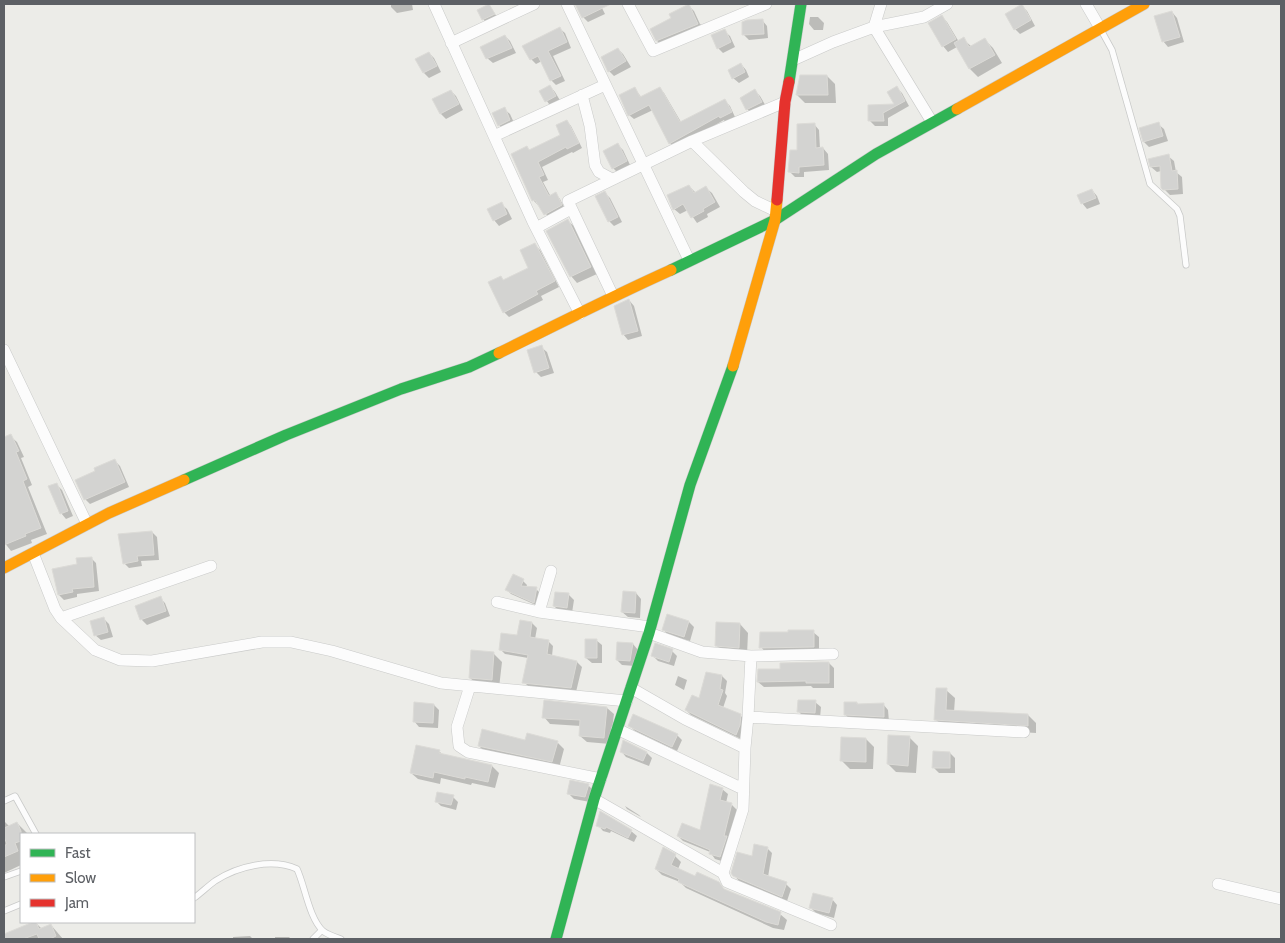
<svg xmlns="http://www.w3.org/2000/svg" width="1285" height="943" font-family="Cabin,sans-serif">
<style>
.shadow{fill:#0003}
.building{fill:#d3d3d1;stroke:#dcdbd7}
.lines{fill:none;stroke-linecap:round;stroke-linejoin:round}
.lane-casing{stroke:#c9cac9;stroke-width:7}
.street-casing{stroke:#c9cac9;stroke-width:12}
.fast-casing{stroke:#c8c8c8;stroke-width:12}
.slow-casing{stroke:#c8c8c8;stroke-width:12}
.jam-casing{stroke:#c8c8c8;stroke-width:12}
.lane{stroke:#fcfcfc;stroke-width:5.5}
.street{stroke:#fcfcfc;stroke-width:11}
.fast{stroke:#30b455;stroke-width:11}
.slow{stroke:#ff9f0a;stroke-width:11}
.jam{stroke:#e5322d;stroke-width:11}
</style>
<rect width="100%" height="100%" fill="#ecece8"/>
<path class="shadow" d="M391 4H412L413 10 397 13 391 7Z
M577 4H600L605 14 588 22 583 17Z
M489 5 499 20 488 25 483 19Z
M689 6 694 11 700 24 706 28 663 46 657 41 651 29 672 19Z
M1022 6 1027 11 1035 26 1020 34 1015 29Z
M1172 12 1177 18 1184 42 1168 47 1163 41Z
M810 17H818L824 23 823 30H814L809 24Z
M942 17 947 22 959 42 963 39 972 47 985 40 993 48 1002 63 978 77 970 69 957 47 948 52 943 46 930 24Z
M762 20 767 26 768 38 749 40 744 35Z
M559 28 565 33 571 48 553 56 565 81 556 85 551 80 542 61 536 64 531 59Z
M724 31 730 36 735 47 723 53 718 48Z
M505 36 510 41 516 53 493 63 487 58Z
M618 49 623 54 631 67 614 76 609 71Z
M429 53 434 58 441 72 429 78 424 73 417 59Z
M741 64 746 70 749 77 739 83 733 78Z
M827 76 835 84 836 103H805L797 95Z
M550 86 555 92 561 102 551 107 541 92Z
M897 88 902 93 909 106 888 118V126H875L870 121 896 105Z
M635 89 642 98 660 89 664 93 681 122 725 101 730 106 735 117 725 122 724 120 675 148 670 143 653 110 634 119 629 115Z
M451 91 456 96 463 110 446 119 441 114 434 100Z
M755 91 760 96 767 108 753 115 747 109Z
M504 109 510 114 515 125 504 130 499 125Z
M567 121 571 126 582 148 573 153 572 152 542 167 548 180 543 182 551 197 556 194 560 199 566 211 550 219 539 205H538L533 200 527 148 531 151 562 135Z
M814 124 819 130 820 149 823 148 828 154 829 170 804 172V177H795L790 172Z
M1158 124 1164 129 1168 141 1149 147 1144 142Z
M618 145 623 150 631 167 618 173 613 168Z
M1168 156 1174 161 1176 172 1182 177 1183 194 1170 195 1162 187 1161 171 1157 172 1151 167Z
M689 186 696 193 706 188 712 193 720 207 707 214 708 217 697 223 688 210 680 214 674 209Z
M1092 190 1097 196 1100 204 1087 209 1082 203Z
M605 193 610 198 622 222 614 226 609 221Z
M501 204 507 209 512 219 499 226 494 220Z
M568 221 575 227 597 274 577 283 571 276Z
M535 245 540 250 559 287 541 296 543 300 509 317 504 312 501 277 504 281 530 268Z
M629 300 634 306 642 336 628 340 623 334Z
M541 347 547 352 554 373 541 377 536 372Z
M10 436 17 442 24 457 21 458 32 485 28 487 47 534 31 540 32 543 11 551 4 542V484L11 481 4 464V439Z
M115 461 120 466 129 487 90 504 85 499Z
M56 484 62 490 73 516 66 519 61 513Z
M152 532 157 537 159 560 141 561 142 566 129 568 124 563Z
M91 558 96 563 99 591 77 594V597L64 600 59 595 78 565Z
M523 581 527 585 526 588 536 589 540 593 538 606 511 594 507 590Z
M636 593 641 599 640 618 628 617 622 612Z
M568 594 574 600 572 613 559 611 554 606Z
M160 598 165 603 170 616 147 625 142 620 137 607Z
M104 619 109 624 113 637 101 640 95 635Z
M689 622 694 627 690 641 668 635 663 629Z
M532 623 537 628 535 639 548 641 553 646 552 656 577 662 582 667 576 692 529 687 524 682 528 658 505 654 500 649 518 636Z
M740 624 748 633 747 655 724 653 716 645Z
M813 632 819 637V652L766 653 761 647Z
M596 640 602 645V663H592L586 658Z
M633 644 638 650 635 666 622 665 617 660Z
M672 651 677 656 674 666 658 661 653 656Z
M493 653 502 662 499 688 479 686 470 678Z
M829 663 834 668V688H813L811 686 764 687 758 682 782 671Z
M678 676 687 680 684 690 675 685Z
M722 676 727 681 725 693 727 696 723 708 740 715 745 720 741 739 691 715 686 710 699 700Z
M946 690 955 698 954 712 1028 715 1036 723V733L944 727 935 719Z
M815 702 821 707 820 718 804 717 799 712Z
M857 703 859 705 883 704 888 710 889 722 850 720 845 714Z
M434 705 439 710 438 728 419 727 414 721Z
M607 708 614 714 610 744 587 742 580 736 581 726 550 724 544 717Z
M630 726 677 735 682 740 677 751 635 731Z
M909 737 918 746 916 773 896 772 888 764Z
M866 739 874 747 873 769H850L842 761Z
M526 742H557L564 749 559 768 486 753 479 746Z
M439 751 443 755 492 766 499 773 495 788 472 783 471 785 441 778 440 784 418 779 411 773Z
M621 751 647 753 652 758 649 766 626 757Z
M950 753 955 758V773H939L934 768Z
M588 785 594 791 590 802 574 799 568 793Z
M722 789 728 794 726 803 732 805 737 810 725 862 715 859 710 852 683 841 678 836 700 832Z
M453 797 458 802 456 810 441 806 436 801Z
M625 806 639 815 641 817 627 809Z
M5 822 10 827 17 823 28 834H21V865L4 873V823Z
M598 825 631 831 637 836 634 842 611 831 610 833 603 831Z
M767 848 772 853 768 877 786 884 791 889 787 901 739 881 734 875 753 858Z
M675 856 681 862 678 869 780 914 787 920 784 930 773 928 699 894 686 888 680 882 662 875 656 869Z
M832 899 837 905 834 918 816 913 810 907Z
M35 922 42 929 51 925 63 939H4V935Z
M250 936 253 939H233V937Z
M275 937H289L291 939H275Z"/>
<path class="building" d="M489 4 495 14 482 20 477 10Z
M575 4H611L582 18Z
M689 4 698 24 656 41 650 29 671 18 669 14Z
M1022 4 1031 20 1014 30 1005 14Z
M1172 11 1180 37 1162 42 1154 16Z
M942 15 956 39 942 47 928 23Z
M763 19 764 34 742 35V22L747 20Z
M560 27 567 42 548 51 561 76 550 81 538 56 530 60 522 46Z
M725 29 731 42 717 49 711 35Z
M505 35 512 48 486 59 480 47Z
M964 37 969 47 985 38 995 55 969 69 954 43Z
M618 48 626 61 608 72 601 57Z
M429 52 437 66 423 73 415 59Z
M741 63 745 72 732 79 728 70Z
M800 75H827L828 95H796Z
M550 85 556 96 545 102 539 91Z
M897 86 905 101 883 113 884 121H868V105L894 104 887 92Z
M635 87 640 97 660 87 680 122 725 99 732 112 720 118 719 116 669 144 649 105 628 116 619 95Z
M755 89 762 102 746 110 740 98Z
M451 90 459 104 440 114 432 99Z
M505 107 510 120 498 126 492 113Z
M567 120 579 143 567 149 566 147 538 162 544 175 539 177 549 196 556 192 562 205 544 215 535 200 532 201 511 154 527 146 529 150 560 135 556 125Z
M1159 122 1163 136 1143 142 1139 128Z
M815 123 816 148 823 147 824 165 799 167V173L788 172 790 150H797V124Z
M618 143 627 161 612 169 603 151Z
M1169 154 1172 171 1177 170 1178 189 1163 190 1161 188 1160 166 1150 167 1148 159Z
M689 185 694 193 706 186 715 202 703 209 704 211 691 218 683 204 673 210 667 195Z
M1092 189 1096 198 1081 204 1077 195Z
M605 191 618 217 608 222 595 196Z
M502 202 507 214 493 221 487 209Z
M568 219 591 267 570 277 546 231Z
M535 243 555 281 536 291 538 294 503 313 488 282 501 276 503 280 528 268 520 250Z
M629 299 638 331 622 335 614 306Z
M542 345 549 368 534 373 527 350Z
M11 434 19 451 16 452 27 479 23 481 41 528 25 534 26 536 4 545V437Z
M115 459 125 482 84 500 75 480 95 471 94 468Z
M57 483 68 511 60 514 48 486Z
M152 531 154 555 137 556 138 561 123 564 118 534Z
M92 557 94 587 72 589 73 592 58 595 52 569 77 564 76 558Z
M513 574 524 579 521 586 537 587 534 603 505 590Z
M623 591 636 592 635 613 621 612Z
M555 592 569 593 567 608 553 606Z
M161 596 166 611 140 620 135 606Z
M667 614 689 621 684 637 662 630Z
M104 617 108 632 94 636 90 621Z
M520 620 532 622 530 637 549 640 547 654 577 661 571 688 522 683 528 655 499 650 501 633 517 635Z
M716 622 740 623 739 648 715 646Z
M788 630H814V647L759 648 760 632H788Z
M585 639H597V658H585Z
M617 642 633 643 630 661 616 660Z
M655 643 673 649 669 662 651 656Z
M471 650 494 652 492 680 469 678Z
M821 662H829V683H806V681L757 682 758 669H780V663Z
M706 672 722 675 720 689 723 690 718 705 741 714 740 725 736 735 685 710 692 695 699 698Z
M936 688H947L946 710 1028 714V726L934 720Z
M544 700 607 707 604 738 579 736 580 720 542 718Z
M798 700H816L815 713 797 712Z
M414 702 434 704 433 723 413 722Z
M844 702H857V704L884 703V717L844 715Z
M633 714 678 734 672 747 628 726Z
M482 729 525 740 527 733 558 741 552 762 478 746Z
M888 735 910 736 908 766 887 764Z
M841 737 866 738V762L840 761Z
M623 740 647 752 643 761 620 752Z
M416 745 440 750 439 753 492 765 488 782 465 777V779L434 772 433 778 410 773Z
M933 751 950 752V768H932Z
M570 780 589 784 585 797 567 794Z
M710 784 723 788 720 800 732 803 724 836H727L720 857 709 854 710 850 677 836 682 823 700 830Z
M437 792 454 795 451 805 435 802Z
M600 811 632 830 628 838 606 827 605 829 596 826Z
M17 822 21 831V841L15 843 18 851 4 857V846L7 844 4 837V828Z
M754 844 768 847 763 874 787 882 782 897 733 876 731 873 737 852 752 856Z
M663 847 676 854 671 865 695 876 697 872 719 882 724 889 781 912 778 925 766 922 691 888 678 882 679 879 655 869Z
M813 893 833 898 829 913 809 908Z
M33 922H36L39 929 51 924 56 936 50 939H39L37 934 23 939H4V934Z"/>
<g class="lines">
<defs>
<path id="lane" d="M1101 30 1112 50 1150 184 1177 209 1180 216 1186 265
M4 801 15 796 36 834
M4 877 21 871
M194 898C201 893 208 886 215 881 238 866 272 858 297 869 305 886 309 918 323 931 328 935 335 937 341 939
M4 911 21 904
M313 939 322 930"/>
<path id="street" d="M434 4 533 222 580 314
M567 4 689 260
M628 4 653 51 766 4
M881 4 874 27 932 122
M1086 4 1100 28
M451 43 534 4
M793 60 833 42 874 27 924 17 947 4
M582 95 590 126 595 165 599 172 612 179
M494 136 605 85
M692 141 744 192 755 201 776 211
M536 228 571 209
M613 296 568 201 692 141 785 102
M4 350 87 524
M33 553 55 609 61 618 95 650 120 660 152 661 262 642H291L332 651 441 683 627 701
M497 602 539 612 650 627
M539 612 551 571
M61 618 211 566
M649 633 702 652 751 656 833 654
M470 686 457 727 459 746 468 752 601 779
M631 688 685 719 745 748
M748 717 1024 732
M617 729 743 789
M594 799 723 873 727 882 831 925
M723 873 743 809 745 748 748 717 751 656
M1218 884 1281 899"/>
<path id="fast" d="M789 82 801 4
M671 270 775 220 876 154 957 109
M184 480 286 435 401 389 469 367 499 353
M556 939 594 799 649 633 690 485 733 366"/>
<path id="slow" d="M957 109 1144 4
M499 353C556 325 613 296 671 270
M733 366 775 220 777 200
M4 568 109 513 184 480"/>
<path id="jam" d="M777 200 785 102 789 82"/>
</defs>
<use href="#lane" class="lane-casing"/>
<use href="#street" class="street-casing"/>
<use href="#fast" class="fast-casing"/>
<use href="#slow" class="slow-casing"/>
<use href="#jam" class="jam-casing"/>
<use href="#lane" class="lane"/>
<use href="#street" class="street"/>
<use href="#fast" class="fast"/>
<use href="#slow" class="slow"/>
<use href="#jam" class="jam"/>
</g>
<rect width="1285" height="943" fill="none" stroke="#5d6065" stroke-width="10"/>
<rect x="20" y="833" width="175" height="90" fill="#ffffff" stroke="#bebfc1"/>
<rect x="30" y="849" width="25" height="8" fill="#30b455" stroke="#bebfc1"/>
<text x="65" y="858" font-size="15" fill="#5d6065">Fast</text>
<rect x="30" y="874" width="25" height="8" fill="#ff9f0a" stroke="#bebfc1"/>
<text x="65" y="883" font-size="15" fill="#5d6065">Slow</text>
<rect x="30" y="899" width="25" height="8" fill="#e5322d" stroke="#bebfc1"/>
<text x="65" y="908" font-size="15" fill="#5d6065">Jam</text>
</svg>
